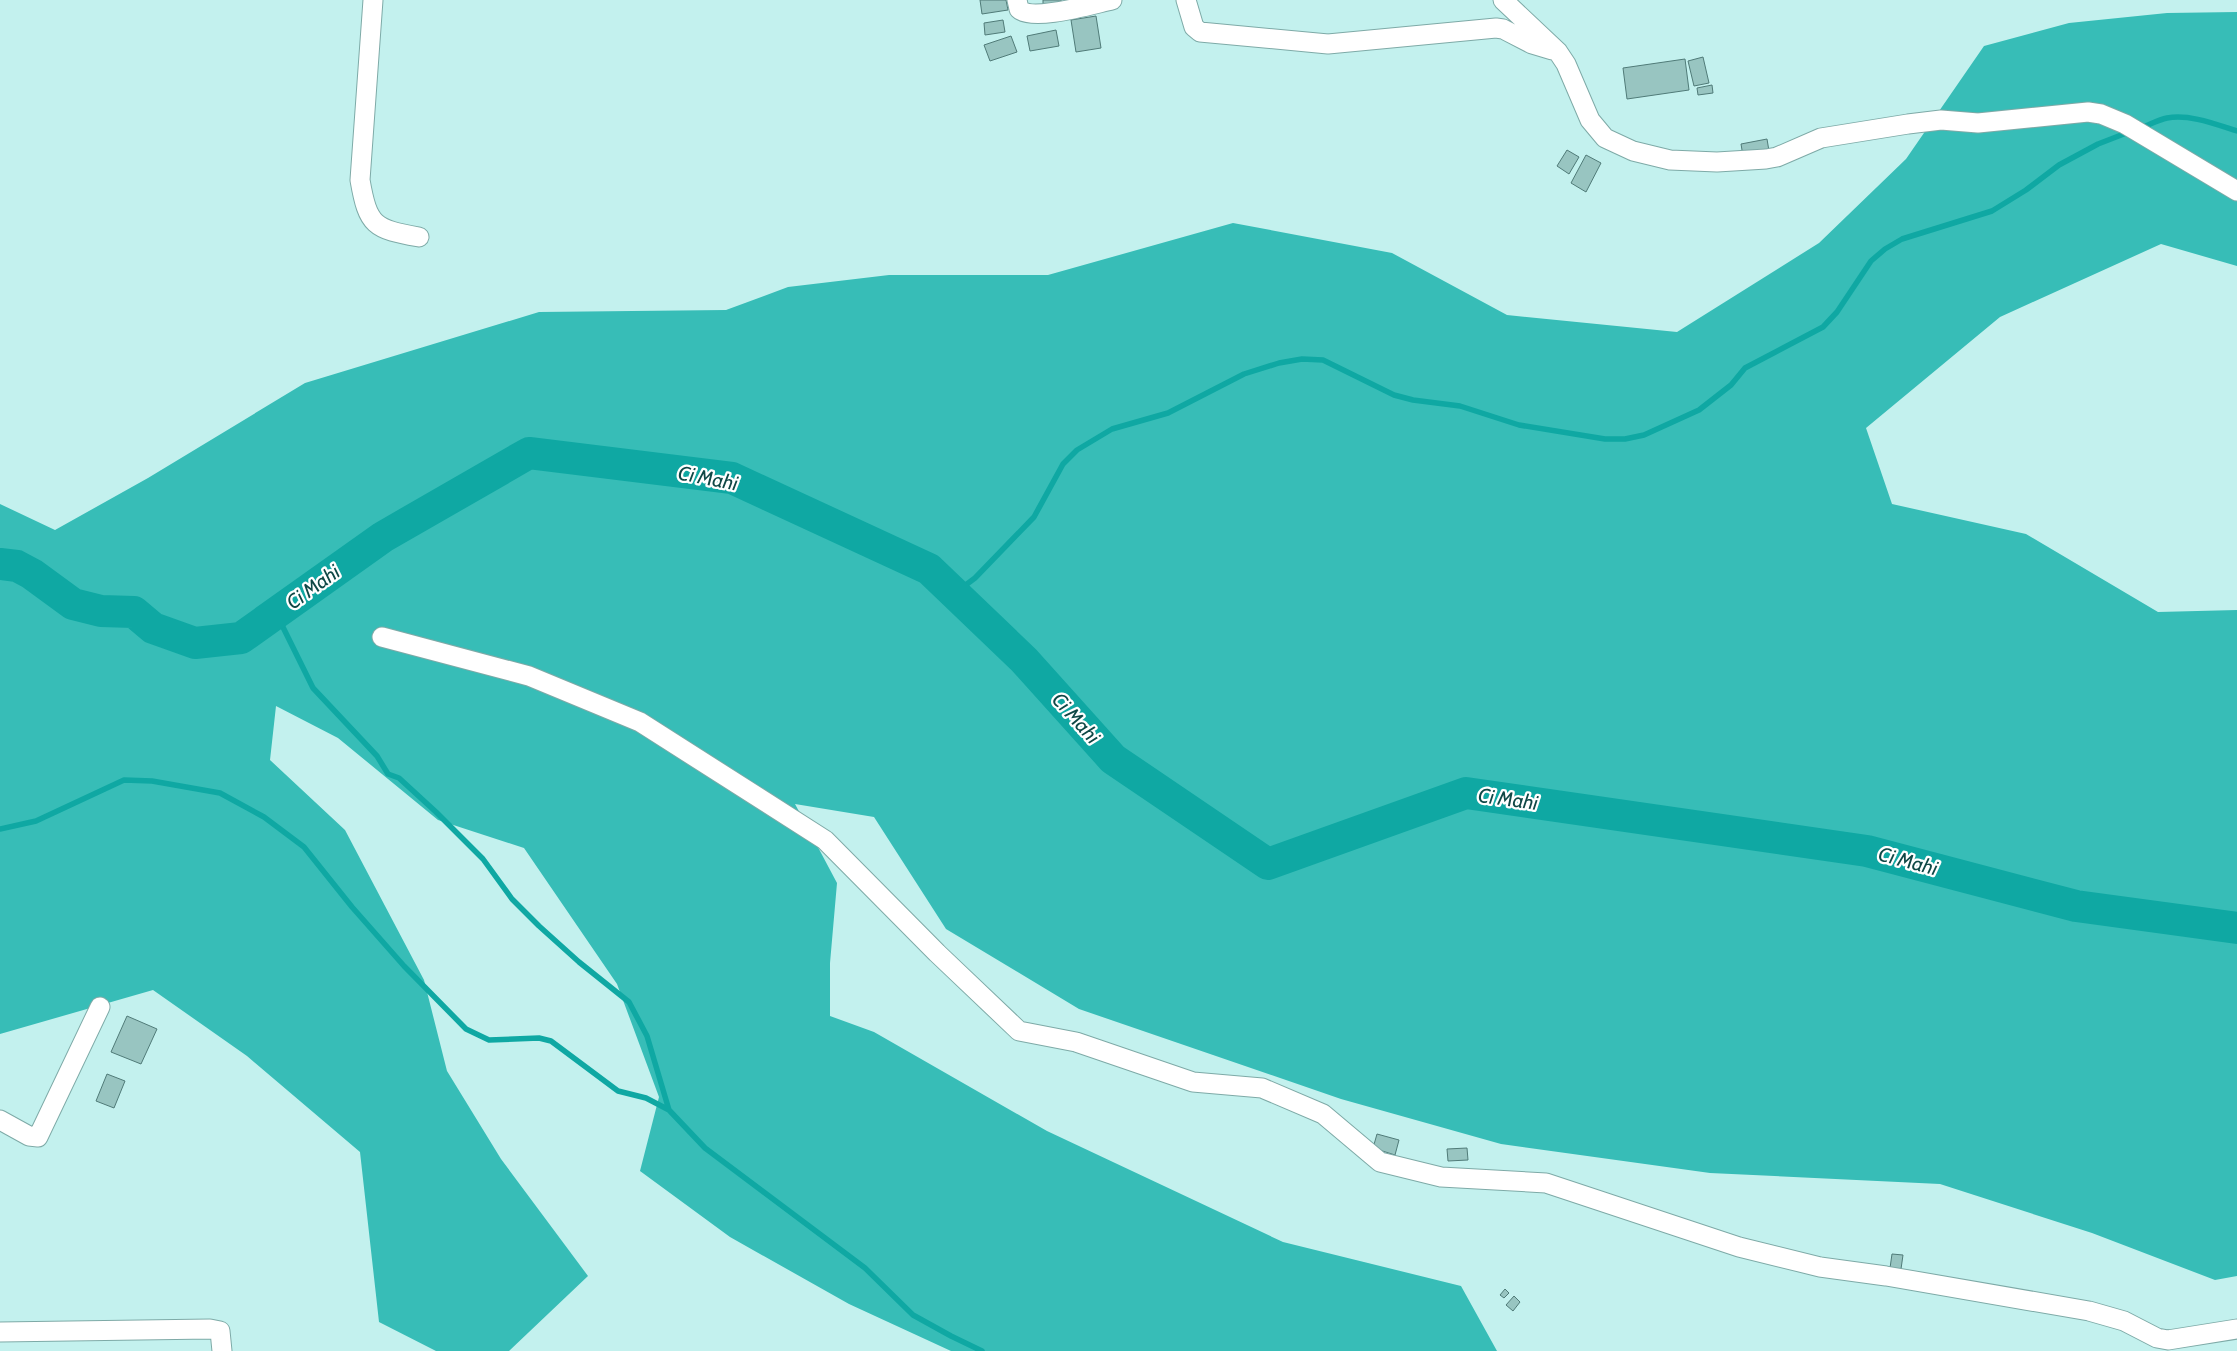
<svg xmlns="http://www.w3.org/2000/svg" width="2237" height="1351" font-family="Cabin,sans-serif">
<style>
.forest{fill:#37bdb7}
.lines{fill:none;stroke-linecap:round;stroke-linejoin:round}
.stream{stroke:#0fa8a3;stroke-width:5.5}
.river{stroke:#0fa8a3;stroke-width:32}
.building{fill:#98c5c1;stroke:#507b78}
.street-casing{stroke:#7eaaa7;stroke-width:21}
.street{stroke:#fff;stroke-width:19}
.labels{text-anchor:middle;stroke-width:4.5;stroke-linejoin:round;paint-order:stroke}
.water-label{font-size:20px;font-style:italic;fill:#0f4846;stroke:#fff}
</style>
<rect width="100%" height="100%" fill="#c3f1ee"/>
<path class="forest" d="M2237 12V266L2161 244 2000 317 1866 428 1892 504 2026 534 2158 612 2237 610V1276L2215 1280 2092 1233 1940 1184 1710 1173 1501 1144 1341 1099 1079 1009 946 929 874 817 795 804 837 883 830 963V1016L874 1032 1047 1131 1283 1242 1461 1286 1497 1351H951L849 1304 730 1237 640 1171 659 1097 617 984 524 848 438 820 338 738 276 706 270 760 345 830 424 980 447 1071 501 1159 588 1276 509 1351H436L379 1322 360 1152 247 1056 153 990 0 1034V504L55 530 148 478 305 383 539 312 726 310 788 287 889 275H1048L1233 223 1392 253 1507 315 1677 332 1819 243 1906 159 1984 46 2069 23 2167 13Z"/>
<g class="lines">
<path class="stream" d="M2140 128C2149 125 2158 120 2167 118 2190 114 2215 124 2237 131
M955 593 975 578 1034 517 1063 464 1077 450 1112 429 1168 413 1244 374 1279 363 1302 359 1323 360 1394 395 1413 400 1460 406 1519 425 1605 439H1625L1644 435 1699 410 1731 385 1745 368 1823 327 1837 312 1871 261 1885 249 1902 239 1992 211 2026 190 2059 165 2098 144 2129 132
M276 613 313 688 377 756 388 774 399 778 436 812 483 859 512 899 539 926 579 962 629 1002 647 1036 669 1110 705 1148 865 1268 913 1315 951 1336 982 1351
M0 829 36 821 124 780 152 781 220 793 264 817 304 847 352 907 404 966 466 1029 489 1040 539 1038 551 1041 618 1091 646 1098 669 1110"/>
<path class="river" d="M0 564 17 566 32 574 73 604 101 611 134 612 153 628 195 643 241 638 383 537 529 453 732 478 929 569 1024 660 1113 759 1268 864 1466 793 1867 851 2076 906 2237 928"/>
</g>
<path class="building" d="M980 0H1006L1008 10 982 14Z
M1043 0H1061L1062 6 1043 7Z
M1096 16 1101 48 1076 52 1071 20Z
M1003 20 1005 32 985 35 984 23Z
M1056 30 1059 46 1030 51 1027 36Z
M1011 36 1017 52 990 61 984 45Z
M1703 57 1709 83 1694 86 1688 61Z
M1685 59 1689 90 1627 99 1623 68Z
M1712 85 1713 93 1698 95 1697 88Z
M1767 139 1769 151 1743 156 1741 144Z
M1567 150 1579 157 1569 174 1557 166Z
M1586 155 1601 163 1586 192 1571 183Z
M127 1016 157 1029 141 1064 111 1052Z
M107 1074 125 1081 114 1108 96 1101Z
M1377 1134 1399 1140 1395 1155 1373 1148Z
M1467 1148 1468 1160 1448 1161 1447 1149Z
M1892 1254 1903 1255 1901 1269 1890 1268Z
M1505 1289 1509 1293 1504 1298 1500 1295Z
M1514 1296 1520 1302 1513 1311 1506 1305Z"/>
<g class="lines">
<defs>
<path id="street" d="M373 0 360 180C368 226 374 229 419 237
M1017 0 1019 9C1032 22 1093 4 1112 0
M1186 0 1194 27 1200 32 1328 44 1496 28 1503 29 1532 44 1552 50
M1503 0 1558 52 1566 64 1590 120 1605 138 1633 151 1670 160 1717 162 1766 159 1777 157 1821 138 1908 124 1941 120 1978 123 2088 112 2101 114 2125 124 2237 191
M382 637 529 676 640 722 825 840 937 953 1019 1031 1076 1042 1193 1082 1262 1088 1323 1114 1380 1162 1441 1177 1546 1183 1739 1247 1820 1267 1886 1276 2089 1311 2124 1321 2157 1338 2168 1340 2237 1329
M0 1120 29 1136 38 1137 100 1007
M0 1332 210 1329 220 1331 222 1351"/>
</defs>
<use href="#street" class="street-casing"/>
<use href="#street" class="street"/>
</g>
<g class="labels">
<g class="water-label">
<text transform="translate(708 478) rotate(11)" y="7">Ci Mahi</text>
<text transform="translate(313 587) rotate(-36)" y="7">Ci Mahi</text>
<text transform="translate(1076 718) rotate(48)" y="7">Ci Mahi</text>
<text transform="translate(1508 799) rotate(8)" y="7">Ci Mahi</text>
<text transform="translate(1908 861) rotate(15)" y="7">Ci Mahi</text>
</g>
</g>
</svg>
